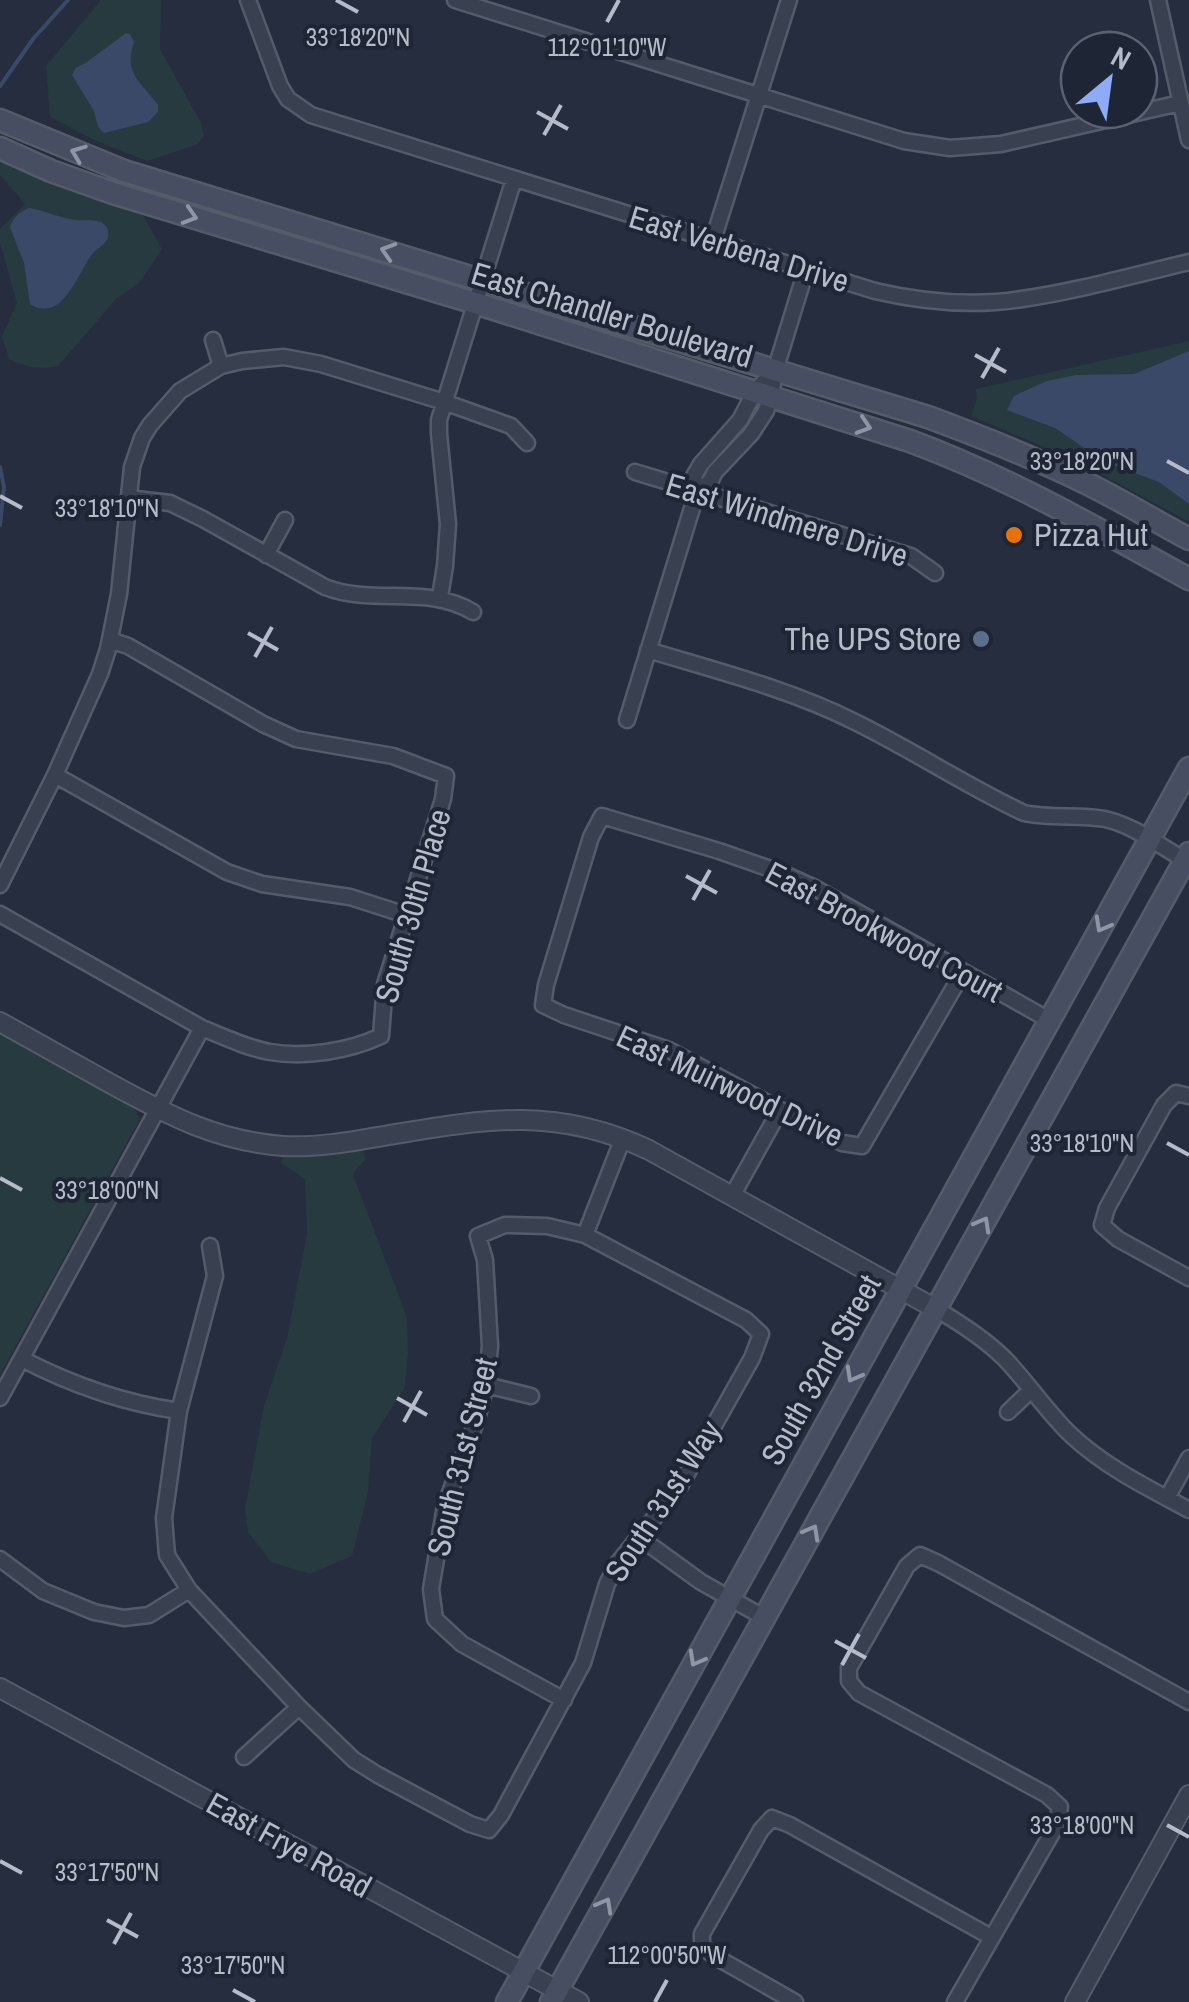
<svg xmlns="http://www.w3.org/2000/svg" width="1189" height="2002" font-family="'Archivo Narrow',sans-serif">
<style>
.green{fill:#273a40}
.water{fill:#3b4968}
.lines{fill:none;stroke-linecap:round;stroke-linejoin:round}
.stream{stroke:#3b4968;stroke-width:4}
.minor-casing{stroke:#545b69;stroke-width:19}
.tertiary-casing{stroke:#545b69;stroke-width:22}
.secondary-casing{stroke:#545b69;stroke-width:25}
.minor{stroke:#39404f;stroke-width:14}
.tertiary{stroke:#39404f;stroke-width:18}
.secondary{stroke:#474e62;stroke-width:20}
.oneway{stroke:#8e95a5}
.ticks{fill:none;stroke:#b5bbc9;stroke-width:4}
.food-dot{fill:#e8710a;stroke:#1e2534;stroke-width:4}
.service-dot{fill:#5c6f8a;stroke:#1e2534;stroke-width:4}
.labels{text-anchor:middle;stroke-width:8;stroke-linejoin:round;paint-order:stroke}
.street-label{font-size:32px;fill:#b5bbc9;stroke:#1e2534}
.poi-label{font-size:32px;fill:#b5bbc9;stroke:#1e2534;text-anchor:start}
.ticks-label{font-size:25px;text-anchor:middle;fill:#b5bbc9;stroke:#1e2534;stroke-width:8;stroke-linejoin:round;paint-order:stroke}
</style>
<rect width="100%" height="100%" fill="#252d3f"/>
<path class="green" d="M101 0H161L160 49 201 123 204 136 198 144 147 161 94 140 50 117 46 66Z
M0 162 141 212 162 249 139 283 117 298 58 366C39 370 26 367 9 359L2 336 17 303 0 243V229L25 204 0 175Z
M1189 341V522L1077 461 971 416 977 399 976 389Z
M0 1033 134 1107 140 1119 0 1375Z
M362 1139 365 1160 353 1174 407 1317 408 1353 405 1387 372 1438 368 1492 352 1556 310 1574 271 1562 248 1532 245 1508 264 1406 287 1338 307 1234 305 1179 281 1163 285 1146Z"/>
<path class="water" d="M126 33 130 34 134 42C123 74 141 82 158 105V112L148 122 104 133 98 127 94 111 72 75 76 68 87 62Z
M29 208C45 210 58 218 75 220 83 221 99 218 105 225 109 229 109 235 107 240 103 246 94 250 90 257 77 276 61 324 30 304L24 263 10 227C13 217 20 212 29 208Z
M1189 351V504L1159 482 1105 462 1055 428 1007 410 1014 396 1047 381 1076 375 1134 374Z"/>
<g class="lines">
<path class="stream" d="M0 86 33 39 68 0
M0 467 4 487 0 525"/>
<defs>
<path id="minor" d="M248 0 280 86 288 99 311 115 875 291C923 302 972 307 1022 299 1078 291 1134 275 1189 262
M455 0 904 141 950 148 1001 144 1180 103
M1158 0 1189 140
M713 240 789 0
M213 340 221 366
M635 472 911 556 935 573
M697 492 710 482 715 472 751 434 766 411 771 396 775 371 806 270
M128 498 170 503 203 519 325 587C374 606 427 584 473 612
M266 555 285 520
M440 597 445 566 448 524 439 434V420L514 179
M648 650C717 671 789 689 853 721 911 749 966 786 1024 813 1051 819 1079 814 1105 819 1133 825 1160 846 1185 860
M627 720 697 492 694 476 701 464 740 420 755 391 775 371
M55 775 227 872 262 884 350 897 406 915
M0 885 55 775 100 674 108 649 119 594 132 467 142 438 150 425 180 391 221 366 242 361 284 357 321 364 444 402 511 426 527 443
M0 914 202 1028C224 1037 247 1048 270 1052 305 1058 349 1051 381 1036L385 984 443 799 446 776 393 756 296 739 263 724 128 646 110 640
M963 972 862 1146 842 1143 669 1050 564 1015 543 1005 546 985 591 837 602 816 719 851 782 873 815 888 1049 1020
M1189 1096 1176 1093 1164 1105 1107 1208 1102 1225 1118 1239 1189 1278
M732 1196 780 1110
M585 1235 623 1138
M210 1246 215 1276 179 1411 164 1518 167 1555 189 1590 299 1707 354 1760 378 1775 470 1824 489 1830 501 1815 583 1663 607 1584 617 1564 680 1486 752 1358 761 1334 746 1320 585 1235 547 1226 505 1225 478 1236 485 1260 490 1346 486 1385 477 1419 445 1506 431 1589 435 1619 462 1644 564 1700
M936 1309C960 1323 985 1339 1005 1359 1028 1383 1047 1412 1071 1435 1105 1467 1148 1488 1189 1510
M22 1359C72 1385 123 1403 179 1411
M486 1385 531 1396
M0 1398 202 1028
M1008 1412 1031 1390
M1167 1498 1189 1458
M639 1537 701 1582 765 1618
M0 1559 43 1591 94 1612 124 1618 149 1615 189 1590
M244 1757 299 1707
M795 2002 714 1956 702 1946V1934L761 1830 772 1818 790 1825 991 1937
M955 2002 1056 1826 1060 1807 1047 1795 859 1693 849 1681V1668L907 1566 920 1555 938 1563 1189 1702"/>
<path id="tertiary" d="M0 1022C38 1043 75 1064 113 1085 170 1116 217 1141 283 1146 318 1148 354 1141 389 1135 486 1119 556 1106 649 1150L936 1309
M0 1688 579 2002
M1075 2002 1189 1795"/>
<path id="secondary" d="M0 120 124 171 928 417C982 437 1035 458 1086 483 1121 500 1155 521 1189 539
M0 148 51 171 113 193 475 303 910 441C1010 478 1096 528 1189 579
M507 2002 1189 768
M551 2002 1189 853"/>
</defs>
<use href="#minor" class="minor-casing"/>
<use href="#tertiary" class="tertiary-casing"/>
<use href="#secondary" class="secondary-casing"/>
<use href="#minor" class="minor"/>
<use href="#tertiary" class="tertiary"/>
<use href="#secondary" class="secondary"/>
</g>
<defs><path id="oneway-chevron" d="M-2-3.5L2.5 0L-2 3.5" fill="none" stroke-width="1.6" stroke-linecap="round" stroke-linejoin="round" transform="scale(2.5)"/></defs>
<g class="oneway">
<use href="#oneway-chevron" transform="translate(78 153) rotate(-159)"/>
<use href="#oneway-chevron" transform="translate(190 216) rotate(17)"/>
<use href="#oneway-chevron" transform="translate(388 251) rotate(-163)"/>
<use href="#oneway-chevron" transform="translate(864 426) rotate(18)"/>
<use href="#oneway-chevron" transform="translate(1102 925) rotate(119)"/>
<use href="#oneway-chevron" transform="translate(983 1224) rotate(-61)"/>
<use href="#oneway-chevron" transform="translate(853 1375) rotate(119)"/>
<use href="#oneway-chevron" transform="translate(812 1532) rotate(-61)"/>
<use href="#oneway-chevron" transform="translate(696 1659) rotate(119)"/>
<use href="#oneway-chevron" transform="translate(605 1905) rotate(-61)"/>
</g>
<path class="ticks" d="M336 0 358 12M607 22 619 0M537 112 568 129M544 135 561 105M975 355 1006 372M982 378 999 348M1167 461 1189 473M0 496 22 508M248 633 278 650M255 657 272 627M686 876 717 893M693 900 710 870M1167 1143 1189 1155M0 1178 22 1190M397 1398 427 1415M404 1422 421 1391M835 1641 866 1658M842 1665 859 1634M1167 1825 1189 1837M0 1861 22 1873M107 1920 138 1937M114 1944 131 1913M233 1990 255 2002M655 2002 667 1980"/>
<circle class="food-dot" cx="1014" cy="535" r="10"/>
<circle class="service-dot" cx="981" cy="639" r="10"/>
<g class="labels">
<g class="street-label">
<text transform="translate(739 249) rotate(17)" y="11">East Verbena Drive</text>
<text transform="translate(612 315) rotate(17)" y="11">East Chandler Boulevard</text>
<text transform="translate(787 520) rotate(17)" y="11">East Windmere Drive</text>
<text transform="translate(413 906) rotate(-74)" y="11">South 30th Place</text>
<text transform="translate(884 932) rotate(28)" y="11">East Brookwood Court</text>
<text transform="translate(730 1086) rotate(25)" y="11">East Muirwood Drive</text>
<text transform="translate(821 1370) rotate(-61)" y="11">South 32nd Street</text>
<text transform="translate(462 1457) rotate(-76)" y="11">South 31st Street</text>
<text transform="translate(663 1501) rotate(-57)" y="11">South 31st Way</text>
<text transform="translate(289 1845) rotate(29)" y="11">East Frye Road</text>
</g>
<g class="poi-label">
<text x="1034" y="546">Pizza Hut</text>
<text x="961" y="650" text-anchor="end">The UPS Store</text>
</g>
</g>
<g class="ticks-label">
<text x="358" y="46">33°18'20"N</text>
<text x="607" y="56">112°01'10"W</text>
<text x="1082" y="470">33°18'20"N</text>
<text x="107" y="517">33°18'10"N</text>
<text x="1082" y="1152">33°18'10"N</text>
<text x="107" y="1199">33°18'00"N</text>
<text x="1082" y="1834">33°18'00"N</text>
<text x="107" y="1881">33°17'50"N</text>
<text x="667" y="1964">112°00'50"W</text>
<text x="233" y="1974">33°17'50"N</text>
</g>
<g transform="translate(1109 80) rotate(29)"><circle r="48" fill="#1e2534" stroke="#5a6170" stroke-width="2.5"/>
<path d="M0-8L18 38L0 25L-18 38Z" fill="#8dabf6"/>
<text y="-15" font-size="28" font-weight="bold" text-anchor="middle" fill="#b5bbc9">N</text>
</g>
</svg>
